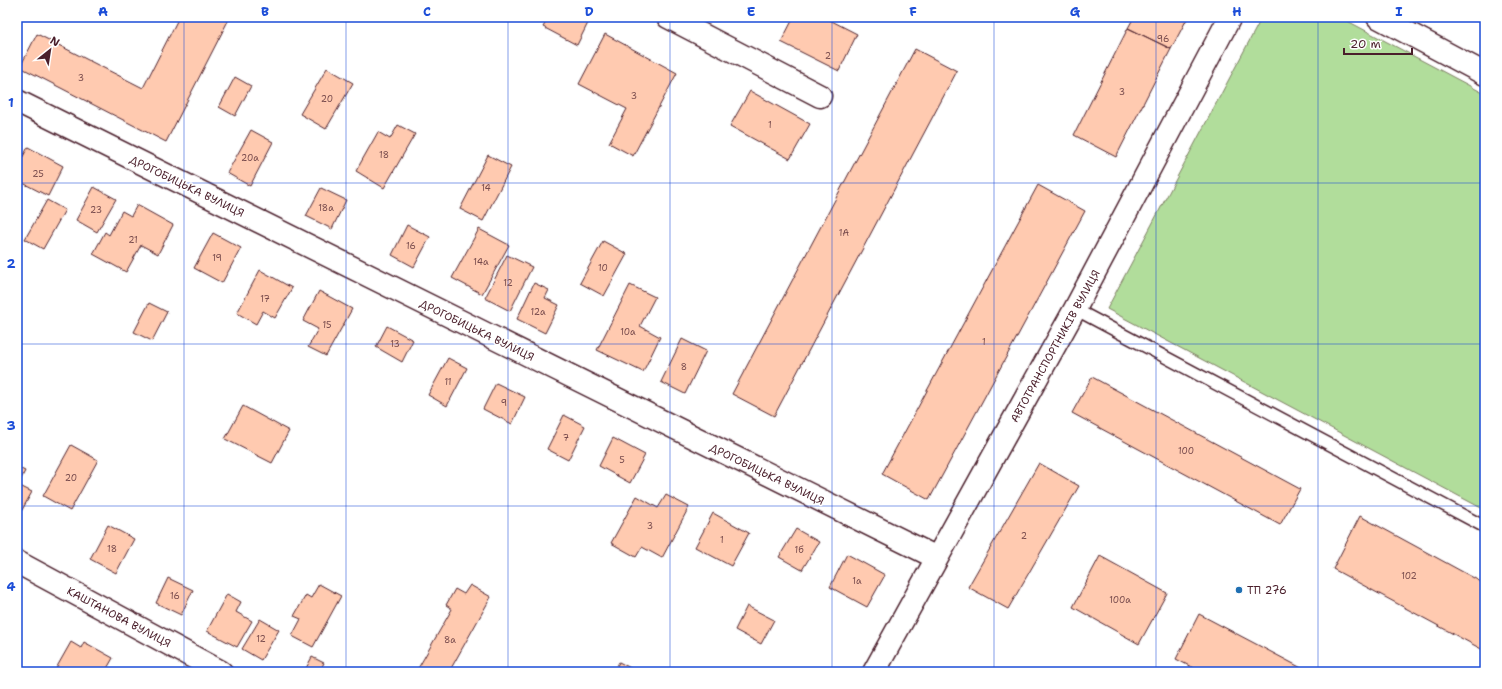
<svg xmlns="http://www.w3.org/2000/svg" width="1502" height="689" font-family="'Shantell Sans',sans-serif">
<style>
.green{fill:#b1dd9b;stroke:#7e7e63}
.building{fill:#ffcab0;stroke:#4a1f2b}
.lines{fill:none;stroke-linecap:round;stroke-linejoin:round}
.service-casing{stroke:#4a1f2b;stroke-width:14}
.minor-casing{stroke:#4a1f2b;stroke-width:25}
.primary-casing{stroke:#4a1f2b;stroke-width:25}
.service{stroke:#fff;stroke-width:11}
.minor{stroke:#fff;stroke-width:22}
.primary{stroke:#fff;stroke-width:22}
.grid{fill:none;stroke:#1d4ed8;stroke-width:1;stroke-opacity:0.55}
.poi-dot{fill:#1f6fb2;stroke:#fff;stroke-width:1.5}
.labels{text-anchor:middle;stroke-width:3;stroke-linejoin:round;paint-order:stroke}
.number-label{font-size:9px;fill:#774a4c}
.street-label{font-size:11px;fill:#4a1f2b;stroke:#fff}
.poi-label{font-size:11px;fill:#4a1f2b;stroke:#fff;text-anchor:start}
.neatline{fill:none;stroke:#1d4ed8;stroke-width:1.5}
.grid-label{font-size:13px;text-anchor:middle;font-weight:bold;fill:#1d4ed8}
</style>
<rect width="100%" height="100%" fill="#fff"/>
<filter id="ink" filterUnits="userSpaceOnUse"><feTurbulence type="fractalNoise" baseFrequency=".025" numOctaves="2"/><feDisplacementMap in="SourceGraphic" scale="8" xChannelSelector="R" yChannelSelector="G"/><feConvolveMatrix kernelMatrix="1 2 1 2 8 2 1 2 1" color-interpolation-filters="sRGB"/></filter>
<g filter="url(#ink)">
<path class="green" d="M1262 17H1340L1485 94V510L1107 309Z"/>
<path class="building" d="M179 17H230L166 142 20 67 37 34 143 88Z
M549 17H581L589 21 577 45 543 27Z
M794 17H824L857 34 839 71 781 42Z
M1134 17H1188L1171 49 1128 28Z
M1128 28 1171 49 1116 157 1074 135Z
M605 34 677 73 633 156 609 143 627 109 579 84Z
M915 49 957 71 774 416 732 394Z
M327 68 353 83 326 129 300 114Z
M235 77 251 86 235 116 219 107Z
M750 91 810 124 790 159 730 126Z
M398 125 415 134 384 188 356 171 378 132 390 139Z
M251 130 273 142 250 186 227 173Z
M28 147 63 166 48 196 17 180V168Z
M488 155 511 167 483 221 460 209Z
M1038 185 1085 211 929 500 882 474Z
M94 187 116 199 97 232 76 220Z
M321 188 346 200 332 229 306 216Z
M47 200 65 210 43 249 25 239Z
M137 205 173 225 158 254 141 245 126 272 93 254 105 232 109 235 122 211 131 216Z
M407 225 430 237 414 267 392 255Z
M479 229 509 245 482 294 452 278Z
M213 233 241 248 222 283 194 268Z
M603 241 627 254 604 296 580 283Z
M507 255 532 267 510 311 485 298Z
M260 270 292 288 275 318 263 311 256 324 237 313Z
M534 283 549 290 545 298 559 305 545 333 517 319Z
M630 285 655 297 640 326 660 337 643 372 597 350Z
M319 291 352 309 326 356 308 347 318 329 303 321Z
M149 303 167 312 152 341 134 332Z
M387 326 413 340 402 362 376 347Z
M682 339 706 351 685 394 661 382Z
M448 358 467 368 447 406 428 395Z
M1092 377 1300 489 1280 525 1072 413Z
M496 383 525 397 512 424 483 409Z
M243 406 289 431 272 463 225 439Z
M564 415 585 426 568 460 547 449Z
M613 438 645 455 630 483 599 466Z
M71 445 98 460 70 511 43 496Z
M1039 463 1079 486 1008 609 968 587Z
M17 467 25 471 18 485 32 492 17 519Z
M666 495 689 507 662 558 642 547 636 557 611 543 637 496 658 508Z
M713 513 749 533 731 566 695 547Z
M1360 516 1485 584V651L1333 569Z
M108 525 134 539 116 573 90 559Z
M796 529 819 542 802 570 779 557Z
M847 554 885 575 867 607 830 587Z
M1100 556 1167 593 1139 644 1073 607Z
M168 578 193 590 181 615 156 603Z
M319 584 341 596 313 647 292 636 301 619 294 616 306 595 311 598Z
M470 585 491 597 449 672H416L452 609 446 605 455 589 464 594Z
M227 594 241 602 236 612 252 621 237 647 207 631Z
M747 606 774 620 761 644 735 630Z
M1199 614 1309 672H1201L1176 659Z
M260 619 279 630 261 660 242 649Z
M71 642 81 648 84 642 113 658 105 672H54Z
M312 657 324 663 319 672H304Z
M619 662 638 672H614Z"/>
<g class="lines">
<defs>
<path id="service" d="M1075 309 1485 527"/>
<path id="minor" d="M668 17 820 96
M17 101 937 558
M17 562 221 672
M874 672 1075 309 1230 17"/>
<path id="primary" d="M1378 17 1485 74"/>
</defs>
<use href="#service" class="service-casing"/>
<use href="#minor" class="minor-casing"/>
<use href="#primary" class="primary-casing"/>
<use href="#service" class="service"/>
<use href="#minor" class="minor"/>
<use href="#primary" class="primary"/>
</g>
</g>
<path class="grid" d="M184 17V672M346 17V672M508 17V672M670 17V672M832 17V672M994 17V672M1156 17V672M1318 17V672M17 183H1485M17 344H1485M17 506H1485"/>
<circle class="poi-dot" cx="1239" cy="590" r="4"/>
<g class="labels">
<g class="number-label">
<text x="1163" y="42">96</text>
<text x="828" y="59">2</text>
<text x="81" y="81">3</text>
<text x="1122" y="95">3</text>
<text x="634" y="99">3</text>
<text x="327" y="102">20</text>
<text x="770" y="128">1</text>
<text x="384" y="158">18</text>
<text x="250" y="161">20а</text>
<text x="38" y="177">25</text>
<text x="486" y="191">14</text>
<text x="326" y="211">18а</text>
<text x="96" y="213">23</text>
<text x="844" y="236">1А</text>
<text x="133" y="243">21</text>
<text x="411" y="249">16</text>
<text x="217" y="261">19</text>
<text x="481" y="265">14а</text>
<text x="603" y="271">10</text>
<text x="508" y="286">12</text>
<text x="265" y="302">17</text>
<text x="538" y="315">12а</text>
<text x="327" y="328">15</text>
<text x="628" y="335">10а</text>
<text x="984" y="345">1</text>
<text x="395" y="347">13</text>
<text x="684" y="370">8</text>
<text x="448" y="385">11</text>
<text x="504" y="406">9</text>
<text x="566" y="441">7</text>
<text x="1186" y="454">100</text>
<text x="622" y="463">5</text>
<text x="71" y="481">20</text>
<text x="650" y="529">3</text>
<text x="1024" y="539">2</text>
<text x="722" y="543">1</text>
<text x="112" y="552">18</text>
<text x="799" y="553">1б</text>
<text x="1409" y="579">102</text>
<text x="857" y="584">1а</text>
<text x="175" y="599">16</text>
<text x="1120" y="603">100а</text>
<text x="261" y="642">12</text>
<text x="450" y="643">8а</text>
</g>
<g class="street-label">
<text transform="translate(187 186) rotate(26)" y="4">ДРОГОБИЦЬКА ВУЛИЦЯ</text>
<text transform="translate(477 330) rotate(26)" y="4">ДРОГОБИЦЬКА ВУЛИЦЯ</text>
<text transform="translate(1055 346) rotate(-61)" y="4">АВТОТРАНСПОРТНИКІВ ВУЛИЦЯ</text>
<text transform="translate(767 474) rotate(26)" y="4">ДРОГОБИЦЬКА ВУЛИЦЯ</text>
<text transform="translate(119 617) rotate(28)" y="4">КАШТАНОВА ВУЛИЦЯ</text>
</g>
<g class="poi-label">
<text x="1247" y="594">ТП 276</text>
</g>
</g>
<rect width="1502" height="689" fill="none" stroke="#fff" stroke-width="44"/>
<g transform="translate(50 50) rotate(30)" stroke="#ffffff" stroke-width="3" paint-order="stroke">
<path d="M0-3L7 15L0 10L-7 15Z" fill="#4a1f2b"/>
<text y="-6" font-size="11" font-weight="bold" text-anchor="middle" fill="#4a1f2b">N</text>
</g>
<path d="M1344 48v6h68v-6" fill="none" stroke="#4a1f2b" stroke-width="2"/>
<text x="1350" y="48" font-size="12" fill="#4a1f2b" stroke="#ffffff" stroke-width="3" paint-order="stroke">20 m</text>
<rect x="22" y="22" width="1458" height="645" class="neatline"/>
<g class="grid-label">
<text x="103" y="16">A</text>
<text x="265" y="16">B</text>
<text x="427" y="16">C</text>
<text x="589" y="16">D</text>
<text x="751" y="16">E</text>
<text x="913" y="16">F</text>
<text x="1075" y="16">G</text>
<text x="1237" y="16">H</text>
<text x="1399" y="16">I</text>
<text x="11" y="107">1</text>
<text x="11" y="268">2</text>
<text x="11" y="430">3</text>
<text x="11" y="591">4</text>
</g>
</svg>
